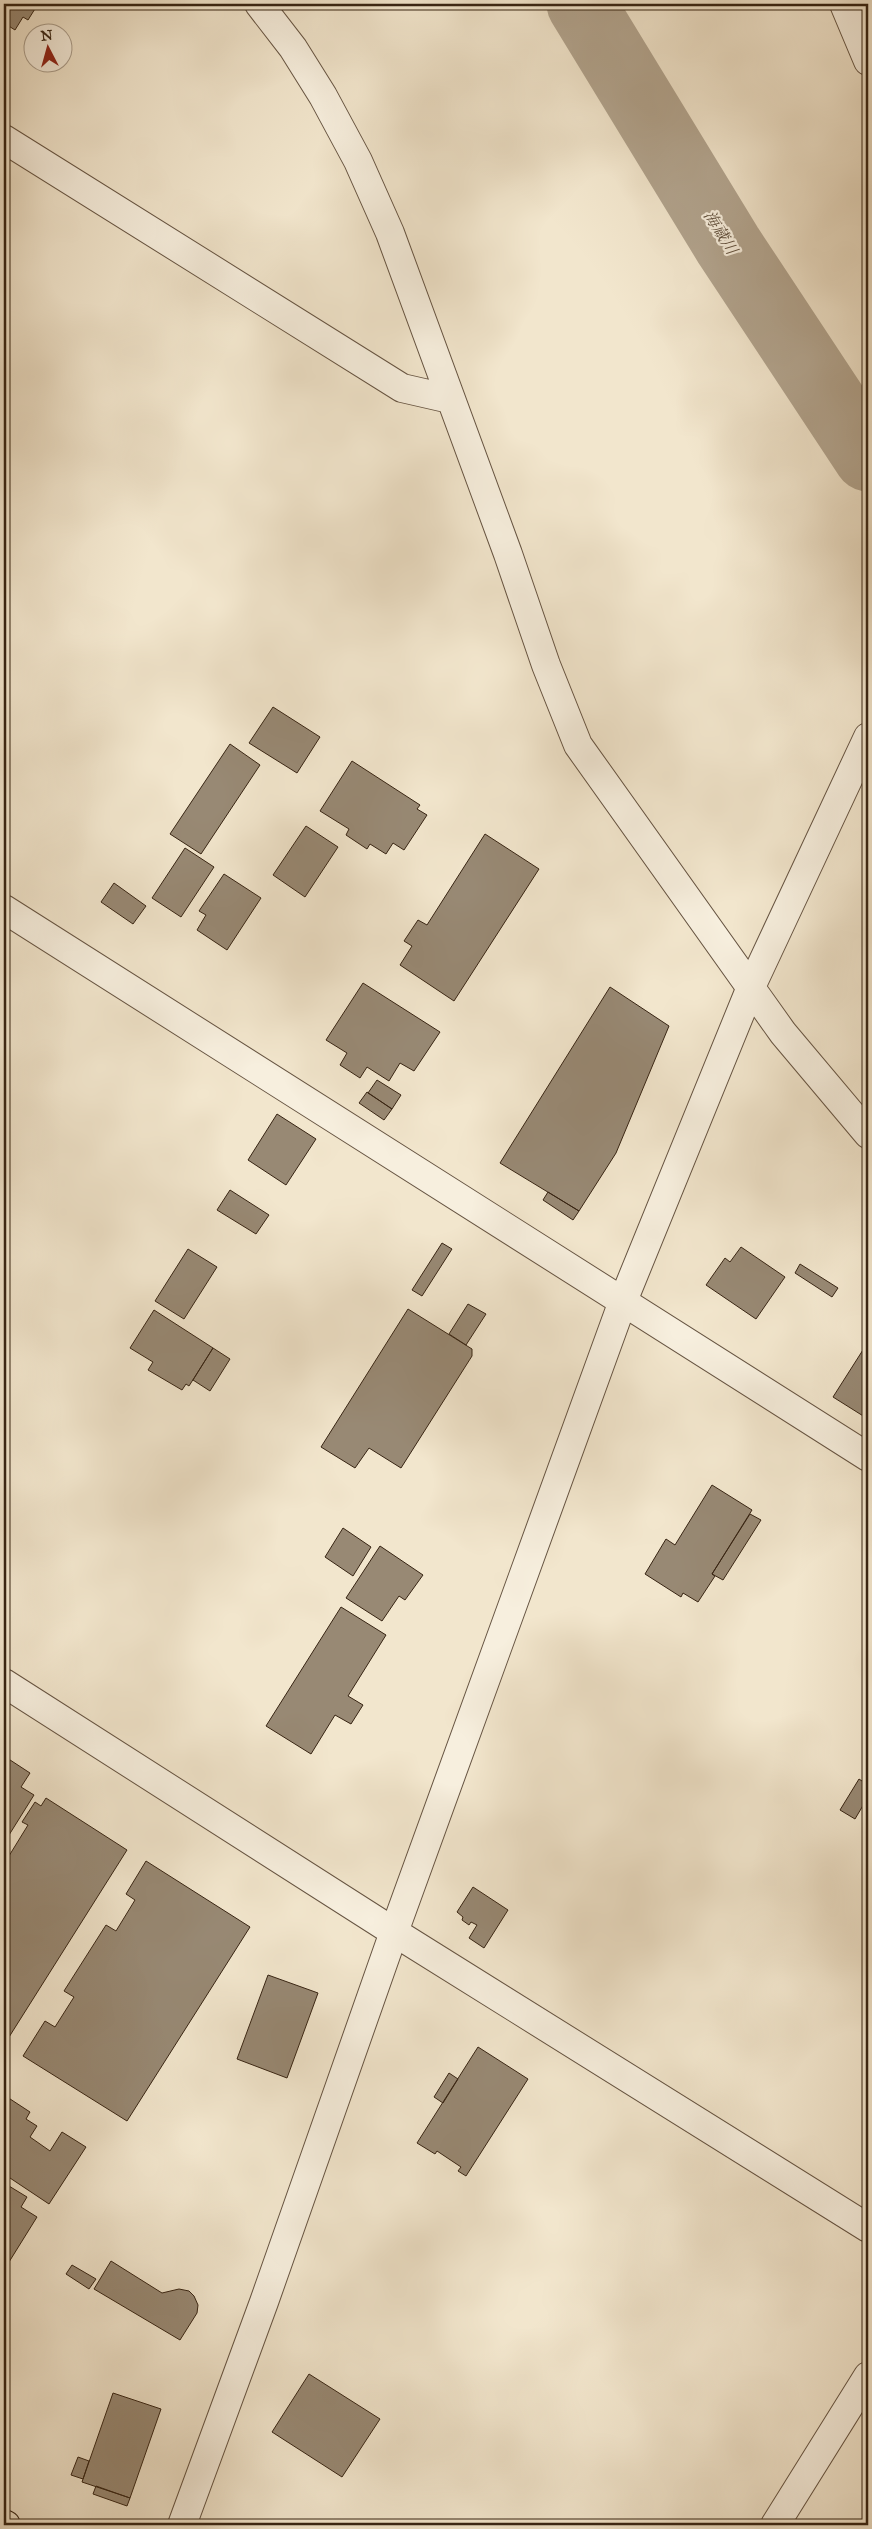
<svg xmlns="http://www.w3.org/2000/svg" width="872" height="2529" font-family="'IM FELL Great Primer','Noto Serif JP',serif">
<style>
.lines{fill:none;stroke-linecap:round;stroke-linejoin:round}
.river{stroke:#b2a48e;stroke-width:69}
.building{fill:#988974;stroke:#372413}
.minor-casing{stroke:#665442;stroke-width:30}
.tertiary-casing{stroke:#665442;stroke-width:30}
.trunk-casing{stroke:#372413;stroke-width:30}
.minor{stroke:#f7efde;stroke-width:28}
.tertiary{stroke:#f7efde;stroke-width:28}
.trunk{stroke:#f2e6cd;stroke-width:28}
.labels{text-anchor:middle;stroke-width:4.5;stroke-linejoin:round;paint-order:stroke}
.water-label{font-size:16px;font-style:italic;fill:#62513e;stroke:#f7efde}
</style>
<rect width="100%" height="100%" fill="#f2e6cd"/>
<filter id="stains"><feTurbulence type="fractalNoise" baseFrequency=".004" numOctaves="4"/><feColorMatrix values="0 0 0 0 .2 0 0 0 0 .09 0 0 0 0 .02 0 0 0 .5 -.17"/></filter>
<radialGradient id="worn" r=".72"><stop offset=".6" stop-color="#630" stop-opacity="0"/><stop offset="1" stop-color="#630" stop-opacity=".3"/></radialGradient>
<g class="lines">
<path class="river" d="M581 4 728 245 868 457"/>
</g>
<path class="building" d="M4 4H38L28 20 23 17 15 30 4 23Z
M273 707 320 737 297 773 249 743Z
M230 744 260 765 201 854 170 834Z
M352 761 420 805 417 809 427 815 404 850 393 843 386 854 370 844 367 849 346 835 349 829 320 811Z
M306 826 338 847 305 897 273 875Z
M485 834 539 869 454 1001 400 965 412 946 404 941 418 920 427 925Z
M185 848 214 867 181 917 152 898Z
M224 874 261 898 227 950 197 930 206 915 199 911Z
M114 883 146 906 133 924 101 902Z
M363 983 440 1032 414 1071 400 1063 389 1081 367 1067 360 1078 340 1065 347 1053 326 1040Z
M610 987 669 1026 616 1153 579 1211 500 1163Z
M377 1080 401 1095 392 1109 368 1093Z
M367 1092 392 1109 384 1120 359 1103Z
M277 1114 316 1139 286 1185 248 1160Z
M230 1190 269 1215 256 1234 217 1210Z
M548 1192 579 1211 573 1220 543 1200Z
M442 1243 452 1249 422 1296 412 1290Z
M741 1247 785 1277 756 1319 706 1285 725 1258 730 1262Z
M188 1249 217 1267 184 1319 155 1301Z
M800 1264 838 1288 832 1297 795 1273Z
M468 1304 486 1314 466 1345 449 1334Z
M408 1309 472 1349V1356L401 1468 369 1448 355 1468 321 1447Z
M154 1310 213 1348 189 1386 186 1384 182 1390 148 1370 153 1362 130 1348Z
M868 1342V1419L833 1397Z
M213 1348 230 1359 210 1391 193 1380Z
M712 1485 752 1510 712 1574 715 1576 698 1602 683 1593 681 1597 645 1574 666 1539 675 1545Z
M750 1514 761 1520 723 1580 712 1574Z
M343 1528 371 1547 353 1576 325 1557Z
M380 1546 423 1575 405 1600 399 1596 382 1621 346 1598Z
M341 1607 386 1635 348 1696 363 1705 351 1724 335 1715 311 1754 266 1726Z
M4 1756 30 1773 21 1787 34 1795 4 1843Z
M859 1779 868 1785V1797L855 1819 840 1810Z
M46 1798 127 1850 4 2045V1864L28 1825 22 1822 35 1802 41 1806Z
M146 1861 250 1927 127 2121 23 2056 45 2021 55 2027 74 1997 64 1991 106 1925 116 1931 135 1900 126 1894Z
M473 1887 508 1910 484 1948 469 1938 477 1925 471 1922 469 1925 462 1920 463 1917 457 1912Z
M268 1975 318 1993 287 2078 237 2059Z
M478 2047 528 2079 466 2176 458 2171 461 2167 437 2151 435 2154 417 2143Z
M449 2073 458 2079 443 2103 434 2097Z
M4 2095 30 2112 26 2119 37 2126 30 2137 50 2151 62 2132 86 2147 49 2204 4 2174Z
M4 2183 27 2197 21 2207 37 2217 9 2262 4 2259Z
M111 2261 162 2293 179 2289 189 2291 194 2296 198 2305 197 2313 180 2340 94 2289Z
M72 2265 96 2279 89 2289 66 2274Z
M309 2374 380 2419 342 2477 272 2432Z
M113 2393 161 2409 130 2498 82 2482Z
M78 2457 89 2461 83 2479 71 2475Z
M96 2486 130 2498 127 2506 93 2494Z"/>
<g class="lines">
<defs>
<path id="minor" d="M259 4 293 48 323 96 358 161 390 233 508 554 546 665 578 745 783 1033 868 1134
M844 4 868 61
M4 139 402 388 450 399
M4 909 868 1457
M4 1683 394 1932 868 2228
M775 2525 868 2376"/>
<path id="tertiary" d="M182 2525 264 2302 394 1932 623 1301 751 987 868 737"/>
<path id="trunk" d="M4 2524 6 2525"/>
</defs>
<use href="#minor" class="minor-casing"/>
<use href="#tertiary" class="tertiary-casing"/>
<use href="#trunk" class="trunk-casing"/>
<use href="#minor" class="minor"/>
<use href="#tertiary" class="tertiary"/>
<use href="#trunk" class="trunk"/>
</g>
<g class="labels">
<g class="water-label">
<text transform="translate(721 232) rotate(58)" y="6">海蔵川</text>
</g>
</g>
<rect width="872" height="2529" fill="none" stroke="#f2e6cd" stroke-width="20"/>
<rect x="5" y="5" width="862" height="2519" fill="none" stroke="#372413" stroke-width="2.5"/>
<rect x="10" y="10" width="852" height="2509" fill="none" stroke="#372413"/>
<g transform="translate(48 48) rotate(354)"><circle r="24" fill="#f7efde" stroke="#aa9e8d"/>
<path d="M0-4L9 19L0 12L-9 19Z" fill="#8f2418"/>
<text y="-8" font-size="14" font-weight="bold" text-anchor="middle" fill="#372413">N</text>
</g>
<rect width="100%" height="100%" filter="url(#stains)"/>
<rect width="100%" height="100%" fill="url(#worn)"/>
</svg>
